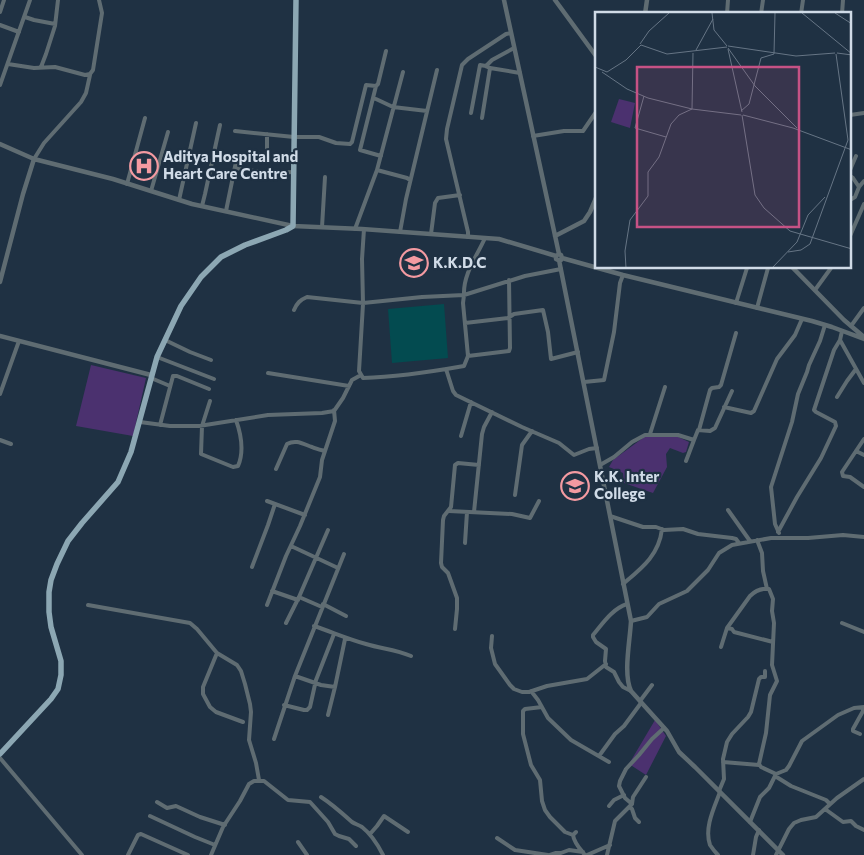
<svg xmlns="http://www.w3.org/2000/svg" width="864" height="855" font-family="Commissioner,sans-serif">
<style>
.green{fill:#4b316f}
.water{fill:#034b50}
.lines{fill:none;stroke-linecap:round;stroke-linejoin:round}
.minor{stroke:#5f6c72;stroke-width:4}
.tertiary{stroke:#5f6c72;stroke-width:4.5}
.primary{stroke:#8ca7b3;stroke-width:5.5}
.labels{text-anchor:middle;stroke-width:4.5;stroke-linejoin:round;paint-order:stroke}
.poi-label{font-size:15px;font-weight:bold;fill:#d0dbe7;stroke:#1f3143;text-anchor:start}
.inset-road{fill:none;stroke:#667585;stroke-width:1}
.view{fill:#c65285;fill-opacity:0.15;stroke:#c65285;stroke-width:2.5}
.inset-edge{fill:none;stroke:#d0dbe7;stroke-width:2.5}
</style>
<rect width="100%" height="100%" fill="#1f3143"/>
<path class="green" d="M91 365 146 378 133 436 76 426Z
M647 435 676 436 689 442 686 452 683 453 670 448 666 454 667 467 653 493 624 483 623 473 609 467 613 460Z
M655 720 666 736 646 775 629 764Z"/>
<path class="water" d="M444 304 448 358 392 363 388 309Z"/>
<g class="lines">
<path class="minor" d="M0 12 4 0
M727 14 728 0
M761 14 763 0
M801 14 803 0
M842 14 843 0
M25 17 34 20 55 24
M0 25 19 32
M8 64 34 68 55 67 85 75 90 74 93 70 102 13 99 0
M41 67 46 54 55 26 58 0
M490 68 520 73
M403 72 377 170 407 178 410 180
M0 85 30 0
M376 86 360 150 381 156
M376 99 393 107 427 111
M471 113 480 65 486 66 492 60 514 48
M850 115 864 113
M482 118 490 68 485 66
M235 131 294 137H319L336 143 350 144 352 142 366 85 376 86 378 84 386 51
M533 136 564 131H583L596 112
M34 159 44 143 81 102 86 93 90 75
M235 168 268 173 294 172
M850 170 856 156
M850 176 853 178 859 187
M127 184 145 118
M151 191 168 132
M179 200 196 123
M850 200 855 197 859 187 864 181
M202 206 205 194 220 125
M226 211 237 157 241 155 267 154V134
M322 227 325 177
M355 229 377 170
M400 232 406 199 437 70
M431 234 435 203 438 198 460 195
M850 236 864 204
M468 237V232L446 139 447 129 462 65 468 59 506 34 511 33
M485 238C477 256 463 274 464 295L525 276 561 269
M815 290 831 268
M736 303 747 268
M757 308 768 268
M294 310C297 303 300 300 307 297L363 303 422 297 464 295 463 303 468 356 464 366C430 372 397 377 363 378L359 371 363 304V303L362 259 364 229
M465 323 508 318 514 314 543 310 548 332 551 359 578 352
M851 326 864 308
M842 331 840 340 864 383
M165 340 190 352 211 360
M468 356 509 351 510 348 509 280
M157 357 214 379
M446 369 453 391 456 395 522 427 559 443 574 455 589 449 597 448
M268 373 349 386
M151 378 170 386
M584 382 604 380 614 332 620 283 623 275
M0 394 19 341
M837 397 847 381 856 369
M210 401 202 426 201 454 233 467 238 466C244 452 241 434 236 420
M724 407 751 413 754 411 777 359 795 335 802 319
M140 422 170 426H199L268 415 322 413 334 411 343 398 352 380 361 375
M160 425 173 376H177L209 389
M699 430 710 390 712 388 719 387 721 385 736 333
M650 434 665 387
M461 436 471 402
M864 439 842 472 843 476 850 477 864 487
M0 440 11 444
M694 440 698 430 710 431 715 428 732 391
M856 451 864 455
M600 465 614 457 632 442 645 435H678L694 440 686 461
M276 469 287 444C296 439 303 444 312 447 316 449 321 450 325 451
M515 495 522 445 532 431
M267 501 305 515
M728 510 750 541
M449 511 512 514 530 518 539 501
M474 512 482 434 484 427 492 412
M610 516 643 527H656L664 530 683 529 698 534 732 538 736 539 739 543
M778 532 797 497 821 458 836 426 835 422 816 412 814 410 834 350 840 340
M779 533 775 524 771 487 792 422 798 394 807 372 809 365 820 341 825 325
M757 540 762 553 763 571 767 589
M465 543 467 512
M291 546 338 568
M252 567 268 525 275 504
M623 584C642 568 659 555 662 529
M272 591 298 600
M299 597 322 607
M323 604 346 616
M627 604C612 609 603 623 593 635V637L596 642 606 649 605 661 606 667 614 672 619 682 623 687 631 691
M88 605 190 623 197 629 217 653 237 665 241 671 245 684 250 704 251 712 249 740 256 763 259 780
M267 605 286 556 300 526 320 477 322 460 335 421 334 410
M631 621 647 617 659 604 687 591 708 570 719 553 732 545 771 538H808L843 535 864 537
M286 623 299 597 328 530
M842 623 864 632
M314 626C332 632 348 639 366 644 382 649 395 649 411 656
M727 628 732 629 734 632 773 642
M455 629 457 609V598L448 573 442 567 441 563 443 520 444 516 451 507 455 465 458 463 479 465
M492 636 491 648 495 664 510 685 514 689 522 692H529L547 686 587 679 606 664
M721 647 727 628 750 596C755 591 762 588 769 589L773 599 772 611 774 623 772 665 777 681 770 695 766 733 759 764 761 767 776 774
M217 653 203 687V694L210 707 216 712 243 722
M295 676 321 685 335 687
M531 691 538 700 548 718 571 740 609 762
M640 701 652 685
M284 705 304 710H307L310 707 316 680 334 634
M542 707 525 709 523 711V734L531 765 540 780 542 801 545 810 550 817 565 832 573 835
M328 715 335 687 345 639
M860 734 853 731V729L863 711V708
M274 739 295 676 344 554
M599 756 615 734 624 726 641 703
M0 758 82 855
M723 762 759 765
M775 776 791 786 826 800 830 804
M719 791 724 779 723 759 727 742 732 734 748 717 751 712 759 679 761 677H765V671
M321 797C332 804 342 813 352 822 355 824 359 825 362 827 371 834 378 845 383 855
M157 802 167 808 176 806 200 817 225 825
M632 804 625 798 619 786 620 781 626 769 639 755 652 739 664 728
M609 806 614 800 624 795
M629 807 632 809 635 818 639 822
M825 809 843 822 851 821 856 826 864 830
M150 816 195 837 215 845
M750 822 760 797 769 788 776 774 786 770 789 766 802 741 838 715 854 708 864 707
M576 832 573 835C574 843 580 849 585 855
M370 834 377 826 384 816 408 832
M497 838 515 850 548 855
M298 842 307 855
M128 855 138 835 141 834 188 855
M211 855 223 827 240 801 249 784 254 781H264L288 800 310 802 328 822 335 834 339 836 349 839 356 846
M550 855 556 853H561L569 850 583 852
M587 855 610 845
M607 855 615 821 632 804 633 797 646 777
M718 855C715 852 712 848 710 845 704 828 714 808 720 792
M753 855 756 837 759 830
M776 855 789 829 794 823 801 820 816 817 837 798 864 779"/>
<path class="tertiary" d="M504 0 559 254
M555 0 596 56
M645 14 647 0
M0 144 34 159 113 179 192 204 293 226 362 229 499 239 556 256 559 254 561 255 562 258 561 260H558L556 259V256
M555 236 584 221 590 212 596 198
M562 258 623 275 812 321 832 327 864 339
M559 260 631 621C630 641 623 674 631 691L667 731 679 752 695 767 783 855
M793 268 844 320 864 337
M0 282 23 194 34 159
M0 336 151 375"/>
<path class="primary" d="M0 754 51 699 58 689 61 675V661L51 627 49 612V592L51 580 57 564 68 541 82 523 118 482 131 452 157 357 181 306 201 277 221 257 245 245 286 230 293 226 296 0"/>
</g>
<defs>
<symbol id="hospital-ring" viewBox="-11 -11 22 22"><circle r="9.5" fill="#1f3143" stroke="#f49aa1" stroke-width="1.5"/><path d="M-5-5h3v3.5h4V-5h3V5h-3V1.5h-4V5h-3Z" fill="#f49aa1"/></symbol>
<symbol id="university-ring" viewBox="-11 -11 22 22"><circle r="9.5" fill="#1f3143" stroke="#f49aa1" stroke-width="1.5"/><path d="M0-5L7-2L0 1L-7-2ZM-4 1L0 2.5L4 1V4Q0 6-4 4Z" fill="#f49aa1"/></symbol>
<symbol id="school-ring" viewBox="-11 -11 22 22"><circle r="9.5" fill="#1f3143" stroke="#f49aa1" stroke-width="1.5"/><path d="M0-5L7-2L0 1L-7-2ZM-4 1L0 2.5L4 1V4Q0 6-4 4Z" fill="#f49aa1"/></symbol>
</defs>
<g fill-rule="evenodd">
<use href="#hospital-ring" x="128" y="150" width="32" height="32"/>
<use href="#university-ring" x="398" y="247" width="32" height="32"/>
<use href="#school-ring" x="559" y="470" width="32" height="32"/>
</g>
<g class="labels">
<g class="poi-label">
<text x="163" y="162">Aditya Hospital and<tspan x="163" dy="17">Heart Care Centre</tspan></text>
<text x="433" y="268">K.K.D.C</text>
<text x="594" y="482">K.K. Inter<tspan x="594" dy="17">College</tspan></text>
</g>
</g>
<g transform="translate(595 12)">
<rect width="256" height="256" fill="#1f3143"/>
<path d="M24 87 40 91 35 116 16 110Z" fill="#4b316f"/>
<path class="inset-road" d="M117 1 119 18 132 34M207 1 257 42M240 1 257 12M45 32 54 19 74 1M133 34 201 44 240 41M133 36 160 74 202 116M133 37 147 100M101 38 118 7M242 41 257 43M0 55 12 60 31 48 46 33 72 42 132 35M7 60 32 77 53 86 97 97 146 103M49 84 40 116 71 125M146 99 154 92 166 46 179 42 180 1M147 103 160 183 169 196 195 219 257 237M148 103 198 116 257 138M193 240 206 238 215 232 253 128 241 42M31 256 30 239 35 208 53 184V160L64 145 76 112 84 103 97 97 98 41M177 256 202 230 213 203 230 185"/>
<path class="view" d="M42 55H204V215H42Z"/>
<rect width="256" height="256" class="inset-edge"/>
</g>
</svg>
